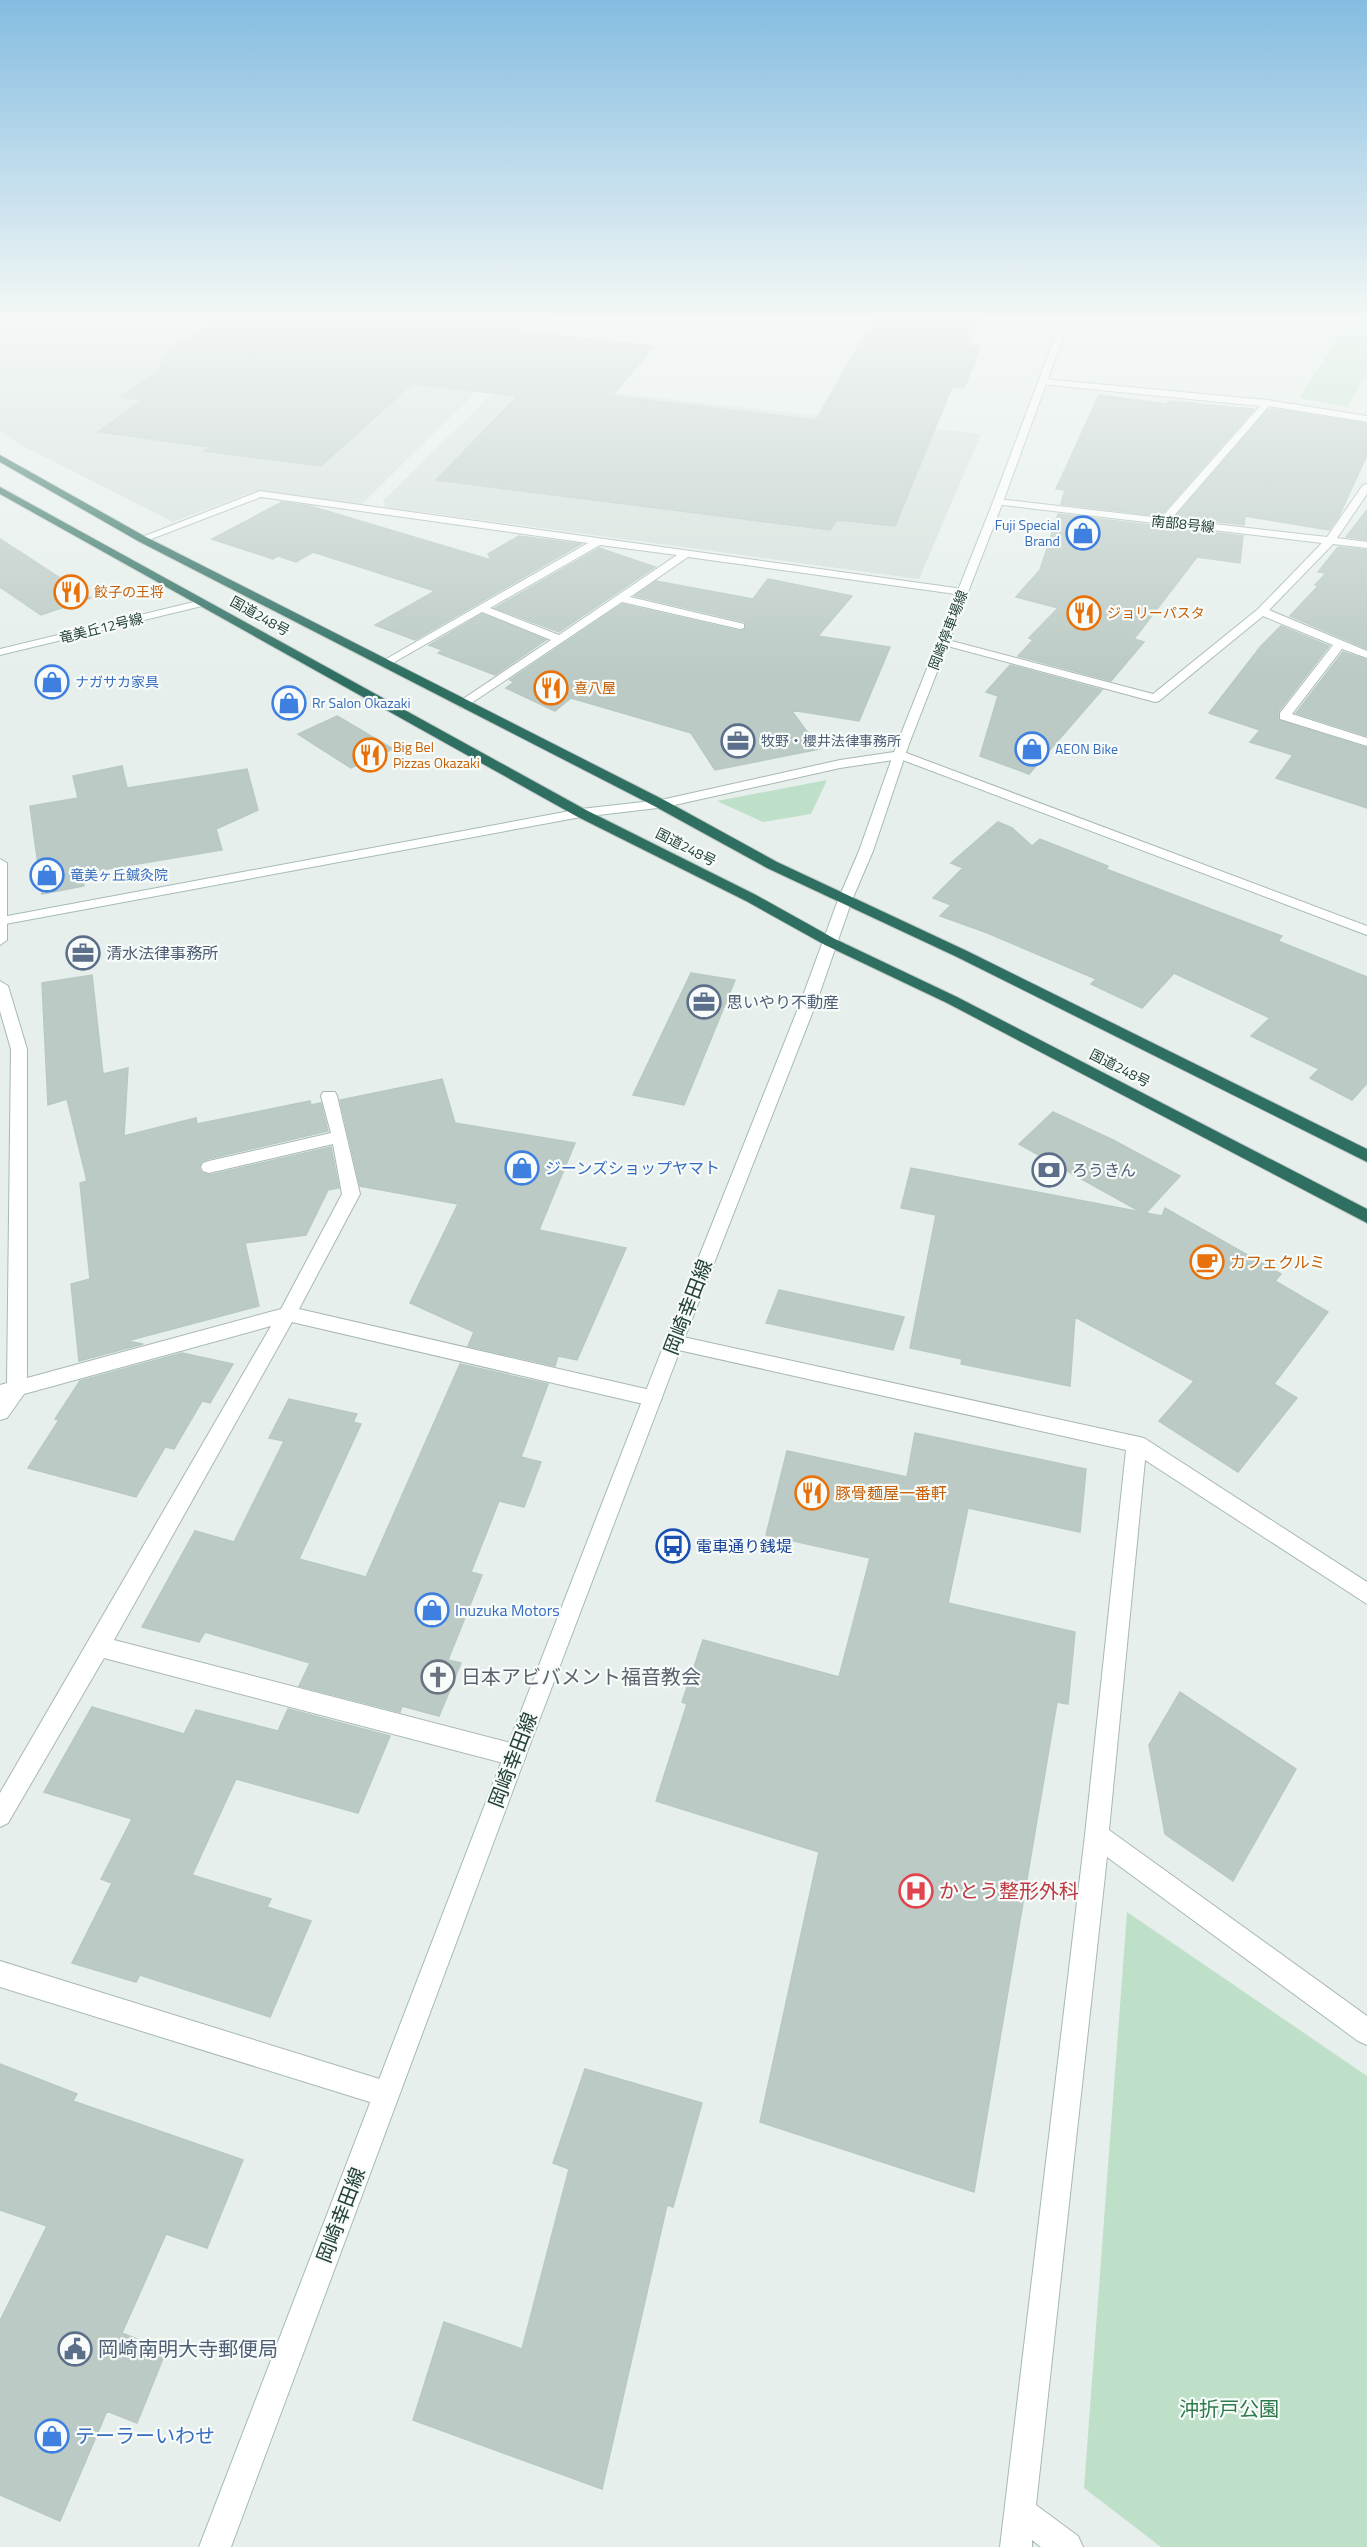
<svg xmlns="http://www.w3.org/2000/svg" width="1367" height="2547" font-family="'Titillium Web','Noto Sans JP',sans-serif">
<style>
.built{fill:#d4dfda}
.green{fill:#bfe0c8}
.building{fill:#bbcac4;stroke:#b8c9c2;stroke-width:1.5}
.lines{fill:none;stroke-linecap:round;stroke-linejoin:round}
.street-casing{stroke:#a8b8b2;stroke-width:2}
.secondary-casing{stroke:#a4bbb3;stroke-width:2}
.highway-casing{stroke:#c2cac8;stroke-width:2}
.street{fill:#fff;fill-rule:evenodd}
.secondary{fill:#fff;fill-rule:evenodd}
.highway{fill:#2f6f62;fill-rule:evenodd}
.labels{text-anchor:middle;stroke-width:4.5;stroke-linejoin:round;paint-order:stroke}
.far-street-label{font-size:14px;fill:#24423a;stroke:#f7fbf9}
.far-shop-label{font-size:14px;fill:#366cbe;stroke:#f7fbf9;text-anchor:start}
.far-food-label{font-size:14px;fill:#c56008;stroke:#f7fbf9;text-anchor:start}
.far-service-label{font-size:14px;fill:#4e5e75;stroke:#f7fbf9;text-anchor:start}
.service-label{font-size:16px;fill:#4e5e75;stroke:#f7fbf9;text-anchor:start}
.shop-label{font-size:16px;fill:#366cbe;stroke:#f7fbf9;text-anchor:start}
.food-label{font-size:16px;fill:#c56008;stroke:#f7fbf9;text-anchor:start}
.transit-label{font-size:16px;fill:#164399;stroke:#f7fbf9;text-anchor:start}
.near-street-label{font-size:20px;fill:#24423a;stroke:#f7fbf9}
.near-worship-label{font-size:20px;fill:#5b616d;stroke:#f7fbf9;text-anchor:start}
.near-health-label{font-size:20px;fill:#be3a42;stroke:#f7fbf9;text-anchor:start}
.near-service-label{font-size:20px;fill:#4e5e75;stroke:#f7fbf9;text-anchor:start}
.near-park-label{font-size:20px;fill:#2d7a4b;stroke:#f7fbf9}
.near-shop-label{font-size:20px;fill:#366cbe;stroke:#f7fbf9;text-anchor:start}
</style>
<rect width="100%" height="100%" fill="#e6efeb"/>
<path class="built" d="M0 318H551L362 504 258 490 173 522 19 444 0 431Z
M505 381 981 434 919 579 385 507 383 501Z"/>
<path class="green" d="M1341 333 1367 337V372L1347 407 1299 398Z
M827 780 811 814 763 822 717 801Z
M1127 1912 1367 2076V2547H1161L1084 2488Z"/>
<path class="building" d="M219 318H531L517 331 654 346 612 396 816 420 874 318H980L969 345 981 346 964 388 952 387 895 526 837 520 830 530 436 480 518 396 412 384 321 466 204 451 210 447 98 432 142 400 122 397 159 370 167 352Z
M1099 395 1168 404V401L1254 409 1160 516 1061 504 1065 490 1056 489Z
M1275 409 1367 424V455L1339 516 1329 530 1245 516 1244 525 1175 517 1268 410Z
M282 502 310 506 491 560 488 554 519 536 581 544 415 640 375 625 435 591 313 552 296 562 278 556 273 559 212 539Z
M1367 510V540L1346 537Z
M1058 514 1243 536 1240 563 1197 557 1134 639 1144 642 1111 681 1018 656 1033 640 1029 638 1058 608 1016 597 1040 570Z
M0 539 91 598 41 615 0 587Z
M1338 547 1367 550V649L1290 616 1318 586 1315 585 1326 573 1318 572Z
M599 548 655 567 559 632 495 608Z
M768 579 852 596 818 636 890 647 859 721 791 710 820 749 715 770 691 733 571 698 555 711 506 688 514 682 510 680 622 604 740 631 746 629 745 622 635 596 656 581 753 599Z
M482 614 546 640 495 675 438 653 442 650 429 645Z
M1281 626 1329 646 1278 712V720L1367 748V808L1276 778 1293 755 1250 742 1260 730 1209 713 1261 646Z
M1343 652 1367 660V736L1296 713Z
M1010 665 1102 690 1029 774 980 756 998 696 986 692Z
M337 716 393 749 351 768 298 734Z
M122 766 127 788 247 769 258 810 216 829 222 850 83 873 84 886 42 894 30 806 78 798 73 776Z
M998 822 1012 828 1032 846 1040 839 1108 866 1106 869 1282 936 1278 941 1367 977V1083L1352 1100 1310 1078 1319 1069 1251 1036 1270 1018 1174 973 1142 1008 1091 984 1096 979 985 932 940 916 951 905 933 898 963 868 951 863Z
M691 973 735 980 684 1105 633 1095Z
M92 975 103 1074 128 1068 124 1136 196 1118 197 1124 310 1101 311 1105 321 1103 328 1131 208 1159 201 1162 199 1168 202 1173 210 1175 331 1147 339 1188 328 1190 306 1235 245 1243 259 1306 127 1341 143 1344 79 1361 71 1284 90 1279 80 1183 87 1181 67 1099 48 1105 42 983Z
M442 1079 455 1123 575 1143 539 1230 626 1248 577 1360 558 1356 555 1366 468 1346 474 1332 410 1303 458 1204 360 1186 340 1100Z
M1053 1112 1113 1140 1180 1176 1146 1213 1162 1216 1165 1208 1281 1274 1275 1281 1328 1312 1274 1384 1297 1398 1238 1472 1159 1421 1194 1381 1075 1317 1070 1386 961 1364 962 1359 910 1348 936 1215 901 1208 911 1168 1141 1212 1019 1144Z
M779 1290 904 1317 893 1350 766 1323Z
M182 1353 233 1364 210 1403 202 1401 174 1449 165 1447 136 1497 28 1468 59 1420 55 1419 80 1381Z
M460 1364 548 1384 521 1457 541 1462 524 1507 499 1501 471 1572 482 1575 448 1660 461 1663 439 1716 402 1706 400 1712 299 1686 310 1663 205 1632 199 1642 142 1627 195 1531 234 1542 284 1441 269 1438 289 1399 357 1414 353 1422 361 1424 299 1559 366 1577Z
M915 1433 1086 1469 1080 1532 968 1508 948 1603 1075 1632 1068 1704 1057 1702 974 2192 760 2122 819 1852 656 1801 687 1704 682 1702 703 1640 839 1677 870 1558 766 1535 787 1451 907 1477Z
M1180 1692 1296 1769 1233 1881 1165 1834 1149 1745Z
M92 1707 184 1734 196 1710 278 1731 288 1709 390 1736 358 1813 236 1779 192 1875 271 1899 267 1907 311 1921 270 2017 140 1975 136 1982 72 1963 112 1883 101 1879 132 1819 44 1792Z
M0 2064 77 2094 73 2101 243 2160 207 2248 166 2234 122 2333 166 2351 137 2423 107 2411 60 2521 0 2495V2321L47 2226 0 2210Z
M585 2069 702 2103 673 2207 667 2205 602 2489 413 2420 444 2322 522 2349 569 2169 553 2163Z"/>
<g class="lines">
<defs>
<path id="street" d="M1043 379 1267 400 1367 416V422L1269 406 1171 519 1327 537 1363 485 1367 484V494L1337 538 1367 542V548L1333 544 1269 610 1367 651V658L1342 649 1292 714 1367 738V746L1280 719V713L1333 645 1263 616 1159 701 1155 702 940 644V640L944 639 1153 694 1258 609 1322 543 994 504 993 502 998 499 1161 518 1260 406 1040 384 1039 382Z
M260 491 963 589 968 592 963 595 688 557 630 597 744 624V628L740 629 622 602 464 708 460 707V701L551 640 482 612 391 664 387 666 381 662 588 543 261 497 146 541 137 539ZM600 545 677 555 559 635 490 608Z
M901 751 1367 926V935L900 759 840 768 661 808 654 804 661 800 840 760Z
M0 859 7 863V940L0 945Z
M0 981 8 986 27 1049V1378L281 1309 342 1194 333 1144 209 1173 203 1171 201 1167 203 1163 209 1161 331 1133 321 1096 323 1092H335L337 1096 360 1194 299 1309 659 1392 662 1398 659 1404 652 1406 292 1322 114 1640 515 1744 523 1747 526 1755 523 1763 515 1766 104 1658 8 1823 0 1827V1793L271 1326 24 1394 7 1418 0 1420V1385L7 1383 11 1049 0 1011Z
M674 1335 1144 1438 1367 1582V1604L1145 1460 1109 1830 1367 2016V2045L1358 2041 1107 1857 1036 2505 1078 2536 1083 2547H1041L1032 2540V2547H1000L1085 1835 1126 1450 674 1349 667 1347 665 1342 667 1337Z
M0 1961 386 2081 395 2085 399 2094 395 2103 386 2107 0 1987Z"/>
<path id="secondary" d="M1062 318H1070L1003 502 909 744 873 851 852 900 817 1001 683 1342 526 1755 231 2547H199L504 1755 665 1342 801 1001 838 900 859 851 897 744 993 502Z
M202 600 206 601V605L0 655V649Z
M661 800 668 804 666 807 581 817 0 925V917H2L581 809Z"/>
<path id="highway" d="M0 455 146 537 666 801 777 862 967 951 1367 1149V1162L957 957 767 868 656 807 138 541 0 462Z
M0 487 586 810 756 895 835 939 957 997 1367 1209V1223L947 1003 825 945 746 901 576 816 0 494Z"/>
</defs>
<use href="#street" class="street-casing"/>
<use href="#secondary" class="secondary-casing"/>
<use href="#highway" class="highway-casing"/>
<use href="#street" class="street"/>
<use href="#secondary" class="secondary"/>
<use href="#highway" class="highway"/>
</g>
<linearGradient id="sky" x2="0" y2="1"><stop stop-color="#84bce0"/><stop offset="0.47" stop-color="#f4f8f6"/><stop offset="1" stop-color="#f4f8f6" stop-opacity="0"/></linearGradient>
<rect width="1367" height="675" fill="url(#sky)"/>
<defs>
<symbol id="shop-ring" viewBox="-11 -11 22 22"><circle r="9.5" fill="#f7fbf9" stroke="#3f7fe0" stroke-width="1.5"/><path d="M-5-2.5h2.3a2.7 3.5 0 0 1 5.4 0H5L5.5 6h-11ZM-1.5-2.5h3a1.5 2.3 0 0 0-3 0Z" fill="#3f7fe0"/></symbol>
<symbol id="restaurant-ring" viewBox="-11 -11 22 22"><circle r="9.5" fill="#f7fbf9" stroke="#e8710a" stroke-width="1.5"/><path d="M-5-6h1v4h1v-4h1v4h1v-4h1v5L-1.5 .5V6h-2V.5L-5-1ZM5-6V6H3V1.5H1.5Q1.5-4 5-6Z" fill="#e8710a"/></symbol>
<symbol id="office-ring" viewBox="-11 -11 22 22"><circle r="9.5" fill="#f7fbf9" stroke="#5c6f8a" stroke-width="1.5"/><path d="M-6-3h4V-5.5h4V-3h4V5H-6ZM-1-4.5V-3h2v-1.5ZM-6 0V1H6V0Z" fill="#5c6f8a"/></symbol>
<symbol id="bank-ring" viewBox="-11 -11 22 22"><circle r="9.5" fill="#f7fbf9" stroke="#5c6f8a" stroke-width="1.5"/><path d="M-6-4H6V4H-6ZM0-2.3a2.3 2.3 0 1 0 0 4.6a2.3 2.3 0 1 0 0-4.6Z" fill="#5c6f8a"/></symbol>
<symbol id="cafe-ring" viewBox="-11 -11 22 22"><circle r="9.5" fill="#f7fbf9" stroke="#e8710a" stroke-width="1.5"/><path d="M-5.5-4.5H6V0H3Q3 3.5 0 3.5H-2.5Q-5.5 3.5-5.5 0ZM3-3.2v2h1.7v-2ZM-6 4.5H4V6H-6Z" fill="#e8710a"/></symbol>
<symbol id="bus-ring" viewBox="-11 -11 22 22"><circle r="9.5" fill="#f7fbf9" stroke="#1a4fb4" stroke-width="1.5"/><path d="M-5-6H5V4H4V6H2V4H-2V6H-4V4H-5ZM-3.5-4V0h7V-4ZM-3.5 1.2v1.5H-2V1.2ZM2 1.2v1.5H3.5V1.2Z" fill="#1a4fb4"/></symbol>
<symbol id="church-ring" viewBox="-11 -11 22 22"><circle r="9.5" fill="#f7fbf9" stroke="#6b7280" stroke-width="1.5"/><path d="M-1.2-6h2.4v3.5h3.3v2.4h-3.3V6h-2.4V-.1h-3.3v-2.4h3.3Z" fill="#6b7280"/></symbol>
<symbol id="hospital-ring" viewBox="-11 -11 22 22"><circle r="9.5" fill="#f7fbf9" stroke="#e0444e" stroke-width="1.5"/><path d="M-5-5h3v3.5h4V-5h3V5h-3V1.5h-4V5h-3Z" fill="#e0444e"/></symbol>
<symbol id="civic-ring" viewBox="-11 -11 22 22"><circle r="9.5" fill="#f7fbf9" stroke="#5c6f8a" stroke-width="1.5"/><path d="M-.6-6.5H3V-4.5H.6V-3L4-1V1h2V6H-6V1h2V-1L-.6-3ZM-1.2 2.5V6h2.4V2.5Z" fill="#5c6f8a"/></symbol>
</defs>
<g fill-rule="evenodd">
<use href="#shop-ring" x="1064" y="514" width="38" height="38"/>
<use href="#restaurant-ring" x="52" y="573" width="38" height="38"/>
<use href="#restaurant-ring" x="1065" y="594" width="38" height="38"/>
<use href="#shop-ring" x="33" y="663" width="38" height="38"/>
<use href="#restaurant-ring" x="532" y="669" width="38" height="38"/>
<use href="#shop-ring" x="270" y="684" width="38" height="38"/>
<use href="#office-ring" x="719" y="722" width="38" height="38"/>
<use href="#shop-ring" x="1013" y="730" width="38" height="38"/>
<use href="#restaurant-ring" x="351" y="736" width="38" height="38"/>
<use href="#shop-ring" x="28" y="856" width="38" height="38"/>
<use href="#office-ring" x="64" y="934" width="38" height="38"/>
<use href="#office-ring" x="685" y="983" width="38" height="38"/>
<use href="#shop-ring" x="503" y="1149" width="38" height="38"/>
<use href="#bank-ring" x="1030" y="1151" width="38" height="38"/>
<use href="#cafe-ring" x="1188" y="1243" width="38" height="38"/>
<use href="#restaurant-ring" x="793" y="1474" width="38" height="38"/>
<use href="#bus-ring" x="654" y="1527" width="38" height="38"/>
<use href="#shop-ring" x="413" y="1591" width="38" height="38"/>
<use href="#church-ring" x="419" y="1658" width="38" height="38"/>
<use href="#hospital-ring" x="897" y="1872" width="38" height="38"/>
<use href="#civic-ring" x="56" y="2330" width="38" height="38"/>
<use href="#shop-ring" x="33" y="2417" width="38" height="38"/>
</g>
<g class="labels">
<g class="far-street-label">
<text transform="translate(1183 524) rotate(6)" y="5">南部8号線</text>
<text transform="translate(260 616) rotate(29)" y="5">国道248号</text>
<text transform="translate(101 628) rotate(-14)" y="5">竜美丘12号線</text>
<text transform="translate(948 630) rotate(-69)" y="5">岡崎停車場線</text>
<text transform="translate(686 847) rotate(27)" y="5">国道248号</text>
<text transform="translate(1120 1068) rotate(27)" y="5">国道248号</text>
</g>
<g class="far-shop-label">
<text x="1060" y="530" text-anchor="end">Fuji Special<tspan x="1060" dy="16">Brand</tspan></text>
<text x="75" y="687">ナガサカ家具</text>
<text x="312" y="708">Rr Salon Okazaki</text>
<text x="1055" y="754">AEON Bike</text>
<text x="70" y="880">竜美ヶ丘鍼灸院</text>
</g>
<g class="far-food-label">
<text x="94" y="597">餃子の王将</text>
<text x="1107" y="618">ジョリーパスタ</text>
<text x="574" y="693">喜八屋</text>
<text x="393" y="752">Big Bel<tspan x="393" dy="16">Pizzas Okazaki</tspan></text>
</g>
<g class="far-service-label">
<text x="761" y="746">牧野・櫻井法律事務所</text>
</g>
<g class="service-label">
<text x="106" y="959">清水法律事務所</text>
<text x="727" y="1008">思いやり不動産</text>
<text x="1072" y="1176">ろうきん</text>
</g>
<g class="shop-label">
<text x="545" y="1174">ジーンズショップヤマト</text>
<text x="455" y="1616">Inuzuka Motors</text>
</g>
<g class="food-label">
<text x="1230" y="1268">カフェクルミ</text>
<text x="835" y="1499">豚骨麺屋一番軒</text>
</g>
<g class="transit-label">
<text x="696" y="1552">電車通り銭堤</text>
</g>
<g class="near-street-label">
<text transform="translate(688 1307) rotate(-69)" y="7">岡崎幸田線</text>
<text transform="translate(513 1760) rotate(-69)" y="7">岡崎幸田線</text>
<text transform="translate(341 2215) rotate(-69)" y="7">岡崎幸田線</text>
</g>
<g class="near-worship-label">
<text x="461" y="1684">日本アビバメント福音教会</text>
</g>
<g class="near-health-label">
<text x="939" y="1898">かとう整形外科</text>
</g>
<g class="near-service-label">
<text x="98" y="2356">岡崎南明大寺郵便局</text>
</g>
<g class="near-park-label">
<text x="1229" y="2416">沖折戸公園</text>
</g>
<g class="near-shop-label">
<text x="75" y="2443">テーラーいわせ</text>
</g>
</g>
</svg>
